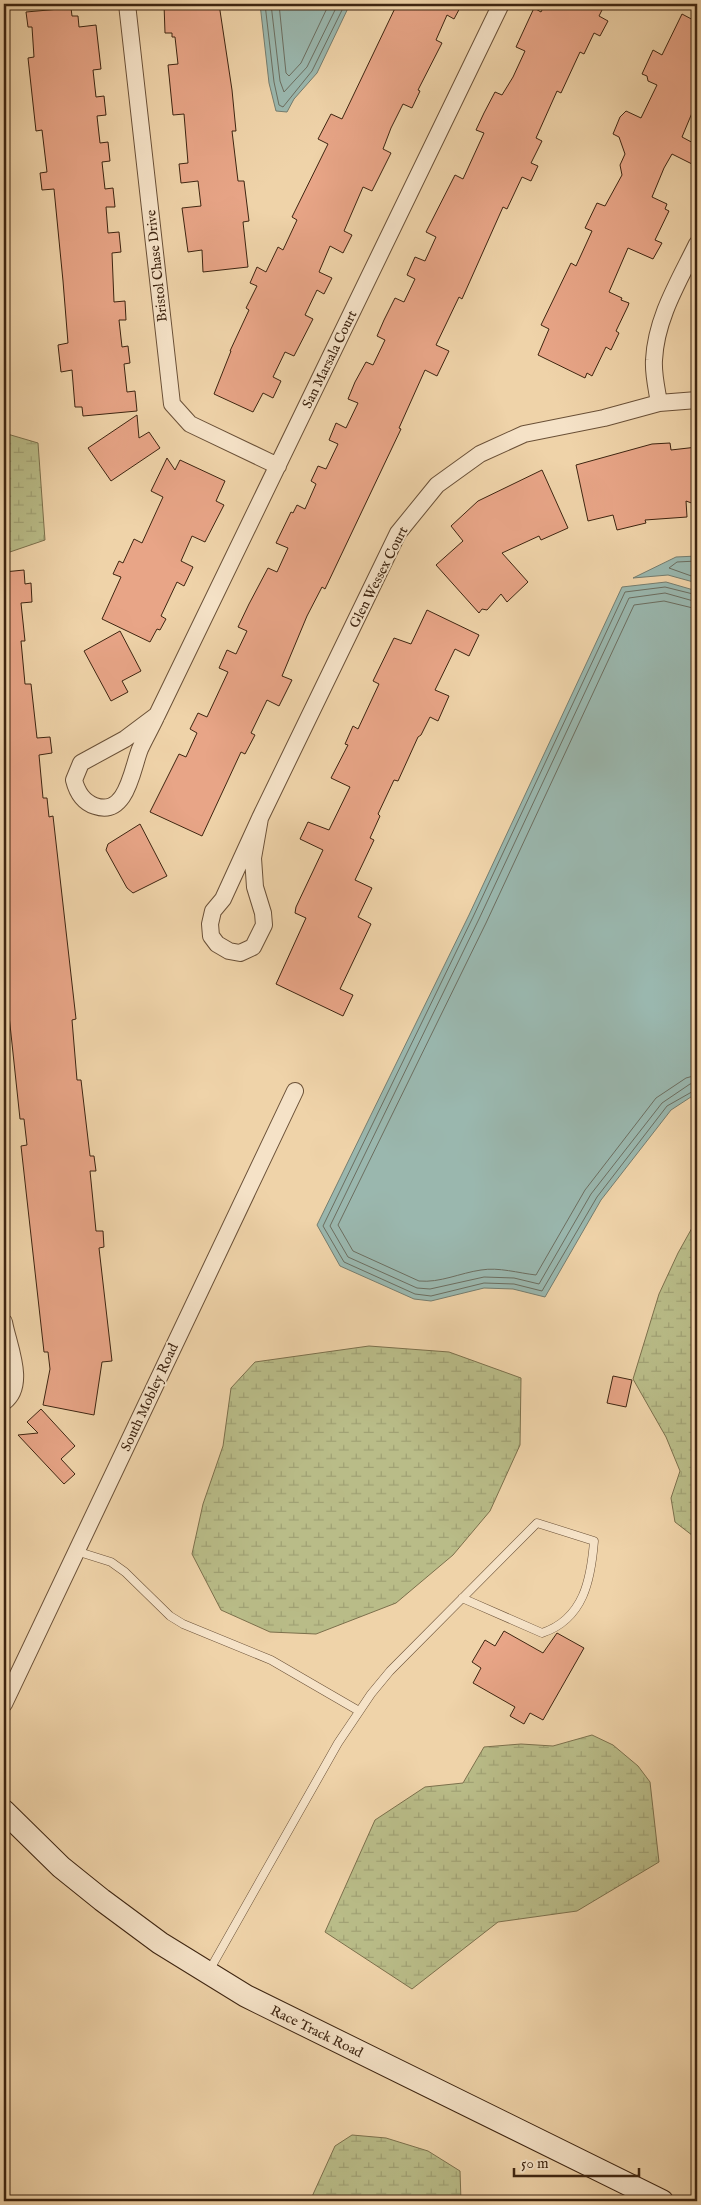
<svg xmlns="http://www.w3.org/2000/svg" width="701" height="2205" font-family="'IM FELL English',serif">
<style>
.wetland{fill:url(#wetland-marsh);stroke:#7c704c}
.water{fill:#9ab7ae;stroke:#757d6f}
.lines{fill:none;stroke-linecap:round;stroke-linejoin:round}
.shore{stroke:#6c6e60;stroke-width:1}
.building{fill:#e8a587;stroke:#3e2511}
.lane-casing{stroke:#6a5037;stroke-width:9}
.street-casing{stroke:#6a5037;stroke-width:18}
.secondary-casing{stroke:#3e2511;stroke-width:24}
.lane{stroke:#f5e2c7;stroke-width:8}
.street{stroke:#f5e2c7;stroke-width:16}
.secondary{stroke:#f5e2c7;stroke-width:22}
.labels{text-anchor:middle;stroke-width:4;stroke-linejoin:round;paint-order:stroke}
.street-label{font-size:14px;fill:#3e2511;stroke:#f5e2c7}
</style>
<defs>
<pattern id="wetland-marsh" width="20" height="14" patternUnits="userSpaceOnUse" patternTransform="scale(1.25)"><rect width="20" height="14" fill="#b9bc88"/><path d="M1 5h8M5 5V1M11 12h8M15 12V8" fill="none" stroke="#a0a174"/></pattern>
</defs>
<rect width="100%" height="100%" fill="#efd3a9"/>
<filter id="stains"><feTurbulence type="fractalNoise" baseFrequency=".004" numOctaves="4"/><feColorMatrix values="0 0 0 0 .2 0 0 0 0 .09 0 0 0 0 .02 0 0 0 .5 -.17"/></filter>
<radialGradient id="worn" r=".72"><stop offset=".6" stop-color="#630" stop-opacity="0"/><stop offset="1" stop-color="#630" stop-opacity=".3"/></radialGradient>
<path class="wetland" d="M4 433 38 443 45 540 4 554Z
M697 1219V1539L675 1522 671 1498 680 1471 666 1437 633 1379 659 1294 678 1253Z
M369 1346 449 1352 521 1378 520 1445 490 1511 453 1555 396 1603 316 1634 270 1632 221 1610 192 1554 203 1504 223 1446 231 1388 255 1362Z
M592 1735 613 1745 638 1766 650 1782 659 1862 577 1911 498 1922 412 1989 325 1932 375 1820 425 1787 463 1783 484 1747 521 1744 553 1746Z
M352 2135 386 2138 428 2151 460 2171 461 2201H310L335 2146Z"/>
<path class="water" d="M260 4H350L317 73 294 99 287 112 276 111 269 83Z
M697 556V583L668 575 633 578 676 557Z
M666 582 697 591V1093L671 1110 601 1200 545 1297 513 1289 484 1288 431 1301 414 1299 340 1266 317 1225 469 915 622 587Z"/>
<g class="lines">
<path class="shore" d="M265 4 274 82 279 105 283 107 312 71 345 4
M271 4 280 81 284 92 307 67 338 4
M279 4 286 73 289 76 301 63 329 4
M697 561 677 562 669 568 697 578
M697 595 665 587 625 592 473 917 323 1226 344 1262 415 1294 431 1296 484 1283 514 1284 542 1291 597 1197 667 1106 697 1089
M697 602 665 593 629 598 479 919 330 1226 348 1257 417 1288 430 1289 484 1277 514 1278 539 1284 591 1194 662 1103 690 1084 697 1083
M697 609 664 601 634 605 486 923 338 1225 353 1251 419 1281C440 1283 460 1273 481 1270 499 1267 518 1273 536 1275L585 1190 656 1098 686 1078 697 1075"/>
</g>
<path class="building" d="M164 4H219L232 90 236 131H232L238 181H244L249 221 243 222 248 267 203 272 202 250 188 252 182 208 201 206 198 181 181 183 179 164 188 163 184 114 173 115 168 65 178 64 175 37H172V33H165Z
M397 4H462L454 19 447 15 436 40 442 43 418 90 420 91 412 108 403 104 391 128 383 149 391 153 372 191 363 187 344 231 352 235 343 253 330 246 319 272 332 278 324 294 317 290 305 315 313 319 294 356 285 352 273 377 281 381 273 398 263 393 253 412 214 394 231 351H230L249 310 246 308 257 286 250 283 257 267 266 272 278 247 283 250 297 220 292 217 328 144 318 139 331 114 342 119Z
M545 4H605L599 16 608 21 600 36 594 33 584 54 580 52 561 93 557 91 536 138 542 141 531 163 538 166 531 181 522 177 507 209 503 207 462 299 459 297 436 345 449 351 437 376 425 370 399 428 401 429 325 589 322 587 307 616 282 676 292 680 279 706 267 700 251 733 255 735 245 754 241 752 202 836 150 812 179 754 186 757 197 733 190 729 198 713 207 717 228 672 219 668 227 650 236 654 247 631 238 627 249 604 268 568 277 572 288 548 276 543 291 512 293 513 297 505 305 509 316 484 311 481 318 466 326 469 338 444 329 440 336 423 346 428 358 403 348 399 355 382 366 362 373 365 385 340 377 336 384 320 395 298 404 302 415 279 407 275 415 257 425 261 436 237 426 232 455 175 463 179 484 133 476 130 484 113 495 92 502 95 513 77 525 51 516 47 534 8 541 12Z
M71 8 72 16H78L79 27 96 25 101 69 93 70 96 97 104 96 106 115 97 116 100 143 108 142 110 161 102 162 105 189 113 188 115 207H106L108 233 119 232 121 252 112 253 114 302 125 301 126 320H119L122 347 128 346 130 363 124 364 127 392 135 391 137 411 83 416 82 407H75L72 370 61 372 58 345 68 343 63 281 54 189 42 190 40 173 47 172 42 130 36 131 28 58 34 57 32 27H28L26 12Z
M682 14 697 22V101L682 137 697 145V159L692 164 672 154 664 168 652 197 667 204 665 209 669 211 655 240 662 243 653 259 628 248 609 292 622 298 621 300 629 303 628 306 616 331 619 333 611 350 606 347 592 376 587 373 585 378 538 355 549 329 541 325 571 263 576 266 592 231 585 228 597 203 605 206 622 175 620 165 625 154 619 137 613 134 620 117 626 111 641 118 657 85 648 81 647 76 642 74 653 50 662 55Z
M137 415 139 438 149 432 160 448 111 481 88 448Z
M670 443 671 450 697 447V505L686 501 687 517 645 520 646 523 617 530 613 515 588 521 576 465 652 444Z
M167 458 175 470 180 460 225 481 216 501 224 505 205 542 192 536 181 561 193 567 184 586 177 582 161 616 166 619 160 630 157 629 150 642 102 619 121 577 113 574 119 561 123 563 134 539 142 543 163 497 151 491Z
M542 470 568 528 541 540 539 536 502 553 528 582 507 602 501 594 487 610 482 609 479 613 436 565 463 541 451 526 478 501Z
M24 570 25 584 31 583 32 602 21 603 25 641H21L25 684H31L37 738 50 737 52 753 39 755 43 798H47L49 817 53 816 76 1019 72 1020 77 1080H81L90 1156H94L96 1171H90L96 1231H103L104 1247 99 1248 112 1361 102 1362 94 1415 43 1405 50 1369 48 1352H44L21 1146 27 1145 24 1119H20L4 968V956L6 955 4 931V572Z
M427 610 479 635 469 656 455 649 435 690 449 696 438 721 430 717 421 735 418 737 398 781 394 780 378 814 380 816 370 838 374 840 355 880 372 888 358 917 371 924 340 989 353 995 343 1016 276 984 306 918 295 913 296 907 323 850 300 839 308 822 329 830 350 787 331 778 348 745 345 744 353 726 358 729 379 684 373 681 394 638 411 644Z
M120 631 141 671 122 681 128 692 111 701 84 651Z
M140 824 167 876 133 893 127 888 106 850 108 844Z
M613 1376 632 1380 626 1407 607 1403Z
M41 1409 75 1446 61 1459 75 1474 64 1484 18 1435 38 1433 27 1422Z
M504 1631 543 1653 557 1633 584 1648 543 1720 530 1713 524 1724 510 1716 515 1707 473 1683 481 1668 472 1662 485 1640 495 1646Z"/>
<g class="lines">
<defs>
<path id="lane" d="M76 1551 111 1562 125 1572 170 1616 183 1624 271 1660 359 1711
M209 1971 338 1743 371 1694 390 1671 537 1523 594 1541C591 1579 584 1619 542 1633L462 1598"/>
<path id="street" d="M127 4 172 404 190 424 278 466
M659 403C657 390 653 374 654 360 656 318 679 281 697 244
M157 715 125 739 81 763 74 780C77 792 83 802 95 806 127 817 132 769 140 749 145 738 152 726 157 715L501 4
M260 818 253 858 255 887 263 913 264 925 253 947 240 953 229 951 217 944 211 936 210 924 213 911 223 899 260 818 398 533 437 485 480 454 524 434 604 418 659 403 697 400
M4 1322C8 1345 27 1385 4 1402
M4 1704 295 1091"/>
<path id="secondary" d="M4 1811 61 1867 102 1900 160 1943 246 1996 662 2201"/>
</defs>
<use href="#lane" class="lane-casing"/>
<use href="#street" class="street-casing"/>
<use href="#secondary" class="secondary-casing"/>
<use href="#lane" class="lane"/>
<use href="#street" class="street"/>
<use href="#secondary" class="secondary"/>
</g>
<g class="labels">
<g class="street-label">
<text transform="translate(156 266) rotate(-96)" y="5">Bristol Chase Drive</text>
<text transform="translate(329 359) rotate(-64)" y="5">San Marsala Court</text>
<text transform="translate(378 577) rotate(-63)" y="5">Glen Wessex Court</text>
<text transform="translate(149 1397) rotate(-65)" y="5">South Mobley Road</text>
<text transform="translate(317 2031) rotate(26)" y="5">Race Track Road</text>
</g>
</g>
<rect width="701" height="2205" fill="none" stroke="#efd3a9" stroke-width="20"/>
<rect x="5" y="5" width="691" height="2195" fill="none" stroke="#3e2511" stroke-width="2.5"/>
<rect x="10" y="10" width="681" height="2185" fill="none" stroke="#3e2511"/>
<path d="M514 2168v8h125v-8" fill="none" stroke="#3e2511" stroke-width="2.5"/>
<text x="521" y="2168" font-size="15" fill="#3e2511" stroke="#f5e2c7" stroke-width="4" paint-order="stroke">50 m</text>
<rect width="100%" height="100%" filter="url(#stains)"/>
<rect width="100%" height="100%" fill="url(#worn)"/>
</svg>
